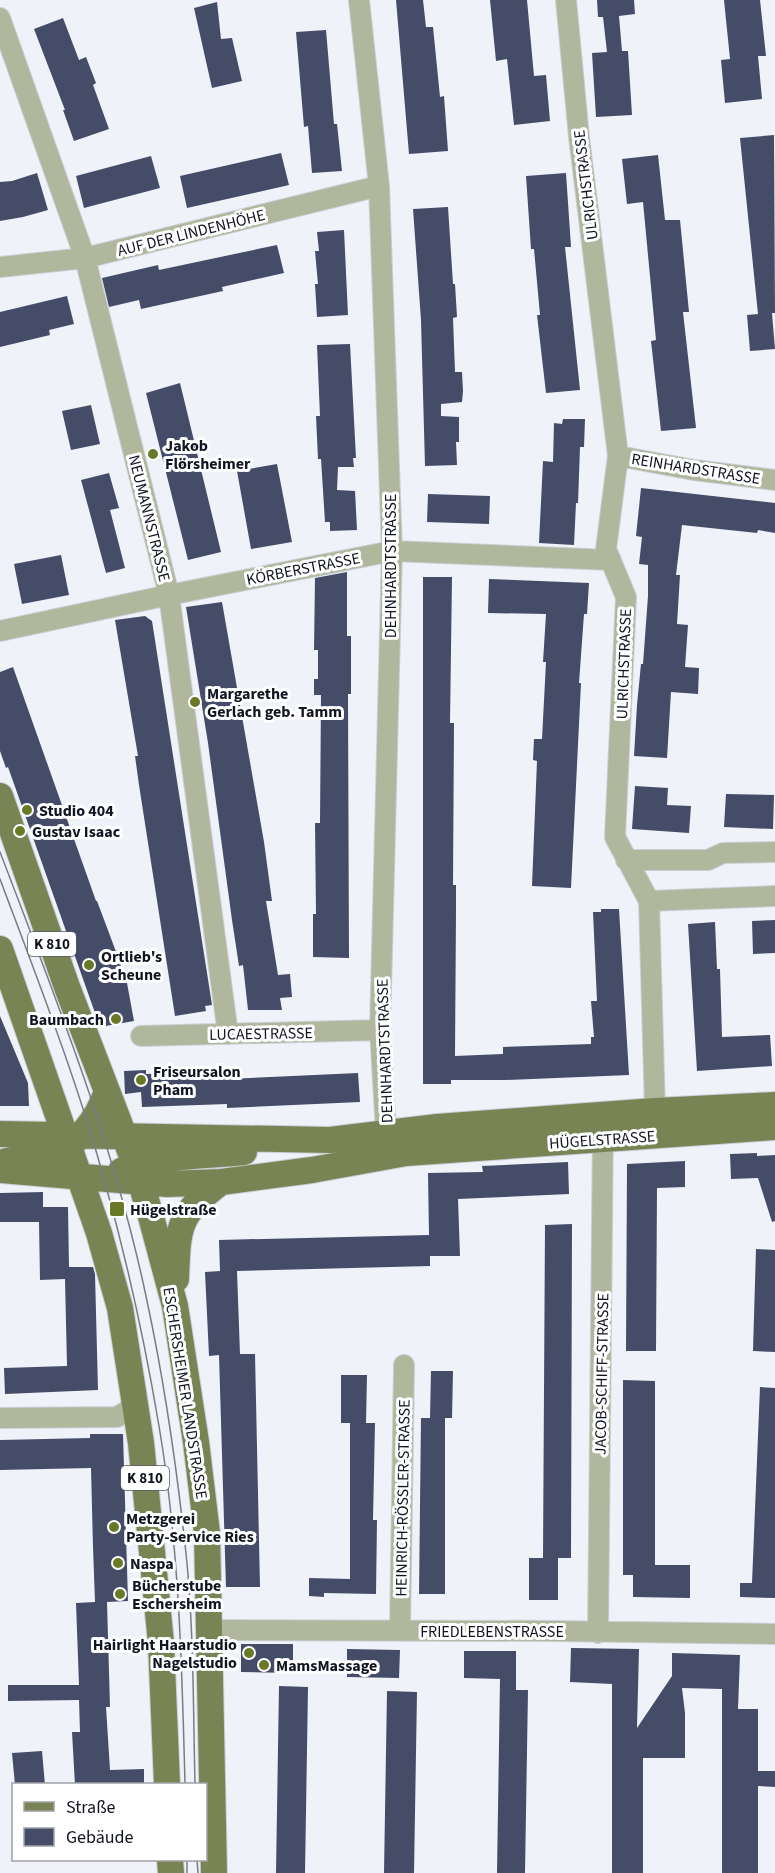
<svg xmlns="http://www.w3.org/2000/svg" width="775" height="1873" font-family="'Source Sans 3',sans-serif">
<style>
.building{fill:#454c68}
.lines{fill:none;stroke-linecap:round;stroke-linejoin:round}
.minor-casing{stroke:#cbcfd6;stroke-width:22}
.major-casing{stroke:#cbcfd6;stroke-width:28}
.minor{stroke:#b0b79d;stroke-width:20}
.major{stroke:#798455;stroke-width:26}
.tram{stroke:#797c85;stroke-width:1.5}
.poi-dot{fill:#697927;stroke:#fff;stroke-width:2}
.labels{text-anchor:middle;stroke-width:6;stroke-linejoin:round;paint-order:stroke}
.shield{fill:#fff;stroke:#585b63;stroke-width:1.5}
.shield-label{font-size:15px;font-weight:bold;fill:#111520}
.street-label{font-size:16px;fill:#111520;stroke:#fff}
.poi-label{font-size:16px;font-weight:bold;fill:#111520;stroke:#fff;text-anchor:start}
</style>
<rect width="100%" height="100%" fill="#eff2f9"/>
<path class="building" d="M396 0H423L426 27H433L440 97 444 96 448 151 409 154Z
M490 0H527L534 76 546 75 550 121 514 125 507 59 496 61Z
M597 0H634L635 14 619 16 622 51H628L632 115 596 117 592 53 607 52 603 17H598Z
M724 0H760L766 56H758L762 99 725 103 721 60 730 59Z
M217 2 221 39 232 38 242 81 212 88 194 8Z
M63 18 79 60 86 57 96 83 93 85 109 129 74 141 63 110H65L34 29Z
M326 30 334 124H337L342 171 312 173 308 126 304 127 296 32Z
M774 135 775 313H772L775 349 750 351 747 315 758 314 740 138Z
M281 153 289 185 187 208 180 176Z
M658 155 665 220H680L689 312H683L696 428 661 431 651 341 656 340 643 202 627 204 622 159Z
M151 156 160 188 84 208 76 176Z
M37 173 48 210 23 217 0 221V182L12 181Z
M566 173 571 247H565L580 390 546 393 537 315H540L534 249H531L526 176Z
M448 207 453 284H455L457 317 453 318 455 372H462L463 391 462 402 441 404V416L459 417V442H456L457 465 425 466 421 320 413 209Z
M344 230 348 315 317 317 315 284H318L315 251H319L317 232Z
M277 245 284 273 222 287 223 291 141 309 139 300 109 307 102 278 158 265 159 270Z
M67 296 74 324 49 330 50 335 0 347V312Z
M350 344 356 458H353L354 467H338L337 490 355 491 357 530 330 531V522H325L321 459H318L316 416H320L317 345Z
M180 383 221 552 188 560 146 393Z
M91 405 100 444 71 450 62 411Z
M563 419H585L584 447H580L578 503H576L574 545 539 543 543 461 553 462 554 423 562 424Z
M277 464 292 542 251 549 237 471Z
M109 473 119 508 110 510 125 568 106 573 81 480Z
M641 488 775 503V533L758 530 757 533 682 525 676 575H680L677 624 688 625 685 667 699 668 698 694 671 692 667 758 634 756 637 705 641 664H643L648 596V565L639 564 642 537 636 536Z
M428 494 490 496 489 524 427 522Z
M61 555 69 595 22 604 14 564Z
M347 572V636H351V694H348L349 958 313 957V914H316L315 823H320L321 695H314V679H318V650H314L315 578Z
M423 577H452L450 723H454L453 885H456V911L455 1056 503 1054V1047L591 1044V1037H594L591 1001H597L593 912H601V909H619L629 1075 505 1080H451V1084H423Z
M489 579 589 583 587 614H584L579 683H581L571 888 532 886 537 761 533 760 534 739H542L546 662H543L546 614 488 613Z
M222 602 264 842 272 901H266L278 975 290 974 292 997 280 998 282 1010H248L243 965 239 966 232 920 208 743 186 607Z
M145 616 152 621 212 1005 205 1006 206 1011 175 1016 139 785 135 756H138L115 620Z
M13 667 96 901H97L115 949 127 983 134 1021 100 1027 8 767 6 768 0 751V672Z
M635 786 668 788 667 805 691 806 689 833 632 829Z
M726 794 774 795 773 829 724 827Z
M775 920V953L753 954 752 921Z
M715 922 717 969H720L722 1037 770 1035 772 1066 697 1071 688 924Z
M0 1016 28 1083 29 1106H0Z
M146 1070V1074L226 1071V1079L358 1073 360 1102 227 1108V1104L142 1107 141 1092 125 1094 124 1071Z
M757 1153V1156L775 1155V1221L772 1222 758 1178 731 1179 730 1154Z
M685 1161V1187L657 1188 656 1351H626L627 1164Z
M568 1162 569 1194 458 1199 460 1256H430V1266L237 1271 240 1354H255L260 1587H226L219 1355 209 1356 205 1272 220 1271 219 1240 429 1235 428 1173 483 1172 482 1166Z
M43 1192V1207H68L69 1267H93L95 1274 98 1390 5 1394 4 1368 67 1366 65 1279 40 1280 39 1222H0V1193Z
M572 1224 571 1558H558V1600H529V1558H543L545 1225Z
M756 1249 775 1250V1352L753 1351Z
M431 1371H453L452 1418H445V1594H419L421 1418H430Z
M341 1375H367L366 1423H375L373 1520H377L376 1594 324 1593V1597L309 1596V1578L350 1579V1423H341Z
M623 1380 655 1381V1565H690V1598L633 1597V1575H623Z
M760 1387 775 1388V1598L740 1597V1583H752Z
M90 1434H123L128 1601 107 1602 110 1707H106L110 1770 144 1769V1785H75L72 1732H80L79 1700 8 1701V1685H79L76 1603 95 1602 93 1547 91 1468 0 1470V1440L90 1438Z
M241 1644H293V1673L241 1672Z
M571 1648 639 1649 637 1728 672 1676V1653L740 1655 738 1709H758V1771H775V1787L758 1786V1873H722V1689L682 1688 685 1713V1758H643V1873H612V1684L570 1682Z
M347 1649 400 1650 399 1678 347 1677Z
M464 1651H516V1690H528L525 1873H497L500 1679 464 1678Z
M279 1686 308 1687 305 1873H276Z
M387 1691 417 1692 414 1873H384Z
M42 1751 45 1785H15L12 1753Z"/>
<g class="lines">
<defs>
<path id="minor" d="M359 0 379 186 392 551 380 1030 386 1132
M566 0 579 137 618 456 606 549 626 597 615 837 649 901 655 1111
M0 18 85 258 169 595 228 1034
M0 267 85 258 379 186
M618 456 694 470 775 480
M0 631 169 595 392 551 611 560
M626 860H708L723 853 775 852
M649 901 775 896
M141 1036 380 1030
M0 1418 117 1417 127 1411 135 1401
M209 1630 551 1631 775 1634
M400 1630 404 1365
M598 1633 603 1125"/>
<path id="major" d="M0 796 67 987 135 1164 150 1213 175 1306 196 1442 207 1533 214 1873
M0 949 99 1233 120 1308 141 1443 152 1552 161 1643 167 1784
M0 1134 330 1140 437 1127 655 1111 775 1105
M6 1161C20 1159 35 1158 48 1155 77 1148 98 1118 107 1091
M0 1170 167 1184 221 1182 312 1170 406 1153 775 1127
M121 1171C152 1155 208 1156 244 1152
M176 1279C178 1227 177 1215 221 1182
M170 1860 171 1873"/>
</defs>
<use href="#minor" class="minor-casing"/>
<use href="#major" class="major-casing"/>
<use href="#minor" class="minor"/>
<use href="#major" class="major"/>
<path class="tram" d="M0 852C56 999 115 1146 147 1301 164 1380 176 1463 185 1544 194 1623 193 1704 195 1784
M0 879C37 978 76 1077 104 1179 127 1260 145 1343 159 1426 179 1544 182 1665 185 1784
M187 1860V1873
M197 1860 198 1873"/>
</g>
<g class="poi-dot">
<circle cx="153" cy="454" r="6"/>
<circle cx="195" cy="702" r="6"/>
<circle cx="27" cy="810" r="6"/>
<circle cx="20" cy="831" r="6"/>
<circle cx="89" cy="965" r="6"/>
<circle cx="116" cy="1019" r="6"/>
<circle cx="141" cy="1080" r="6"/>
<rect x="109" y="1201" width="16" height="16" rx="3"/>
<circle cx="114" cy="1527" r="6"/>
<circle cx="118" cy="1563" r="6"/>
<circle cx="120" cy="1594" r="6"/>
<circle cx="249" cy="1653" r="6"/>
<circle cx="264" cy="1665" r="6"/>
</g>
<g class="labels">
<g class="shield">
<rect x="28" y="932" width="48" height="24" rx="4.5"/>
<rect x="121" y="1466" width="48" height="24" rx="4.5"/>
</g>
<g class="shield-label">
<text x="52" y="949">K 810</text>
<text x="145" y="1483">K 810</text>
</g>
<g class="street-label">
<text transform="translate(585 185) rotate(-97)" y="6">ULRICHSTRASSE</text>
<text transform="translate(191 232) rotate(-14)" y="6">AUF DER LINDENHÖHE</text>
<text transform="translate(696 468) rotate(9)" y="6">REINHARDSTRASSE</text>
<text transform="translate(150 518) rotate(76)" y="6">NEUMANNSTRASSE</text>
<text transform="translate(390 566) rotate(-90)" y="6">DEHNHARDTSTRASSE</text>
<text transform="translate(303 568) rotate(-11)" y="6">KÖRBERSTRASSE</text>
<text transform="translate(623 664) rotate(-88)" y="6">ULRICHSTRASSE</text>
<text transform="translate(261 1033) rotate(-1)" y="6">LUCAESTRASSE</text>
<text transform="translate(384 1051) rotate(-92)" y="6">DEHNHARDTSTRASSE</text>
<text transform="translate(602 1139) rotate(-4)" y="6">HÜGELSTRASSE</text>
<text transform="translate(601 1374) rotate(-89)" y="6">JACOB-SCHIFF-STRASSE</text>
<text transform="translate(186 1393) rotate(81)" y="6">ESCHERSHEIMER LANDSTRASSE</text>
<text transform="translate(402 1498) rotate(-89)" y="6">HEINRICH-RÖSSLER-STRASSE</text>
<text x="492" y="1637">FRIEDLEBENSTRASSE</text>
</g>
<g class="poi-label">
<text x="165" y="451">Jakob<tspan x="165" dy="18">Flörsheimer</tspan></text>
<text x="207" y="699">Margarethe<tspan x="207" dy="18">Gerlach geb. Tamm</tspan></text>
<text x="39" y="816">Studio 404</text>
<text x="32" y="837">Gustav Isaac</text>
<text x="101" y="962">Ortlieb's<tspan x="101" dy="18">Scheune</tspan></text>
<text x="104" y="1025" text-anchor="end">Baumbach</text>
<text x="153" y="1077">Friseursalon<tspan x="153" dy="18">Pham</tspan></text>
<text x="130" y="1215">Hügelstraße</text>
<text x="126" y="1524">Metzgerei<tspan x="126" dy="18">Party-Service Ries</tspan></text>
<text x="130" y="1569">Naspa</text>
<text x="132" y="1591">Bücherstube<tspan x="132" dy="18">Eschersheim</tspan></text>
<text x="237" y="1650" text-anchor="end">Hairlight Haarstudio<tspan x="237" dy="18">Nagelstudio</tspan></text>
<text x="276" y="1671">MamsMassage</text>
</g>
</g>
<rect x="12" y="1783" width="195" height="78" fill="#ffffff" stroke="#a0a1a6" stroke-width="1.5"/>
<rect x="24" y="1802" width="30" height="9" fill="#798455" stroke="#a0a1a6" stroke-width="1.5"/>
<text x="66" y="1813" font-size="18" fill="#111520">Straße</text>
<rect x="24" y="1828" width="30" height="18" fill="#454c68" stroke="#a0a1a6" stroke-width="1.5"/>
<text x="66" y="1843" font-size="18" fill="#111520">Gebäude</text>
</svg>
